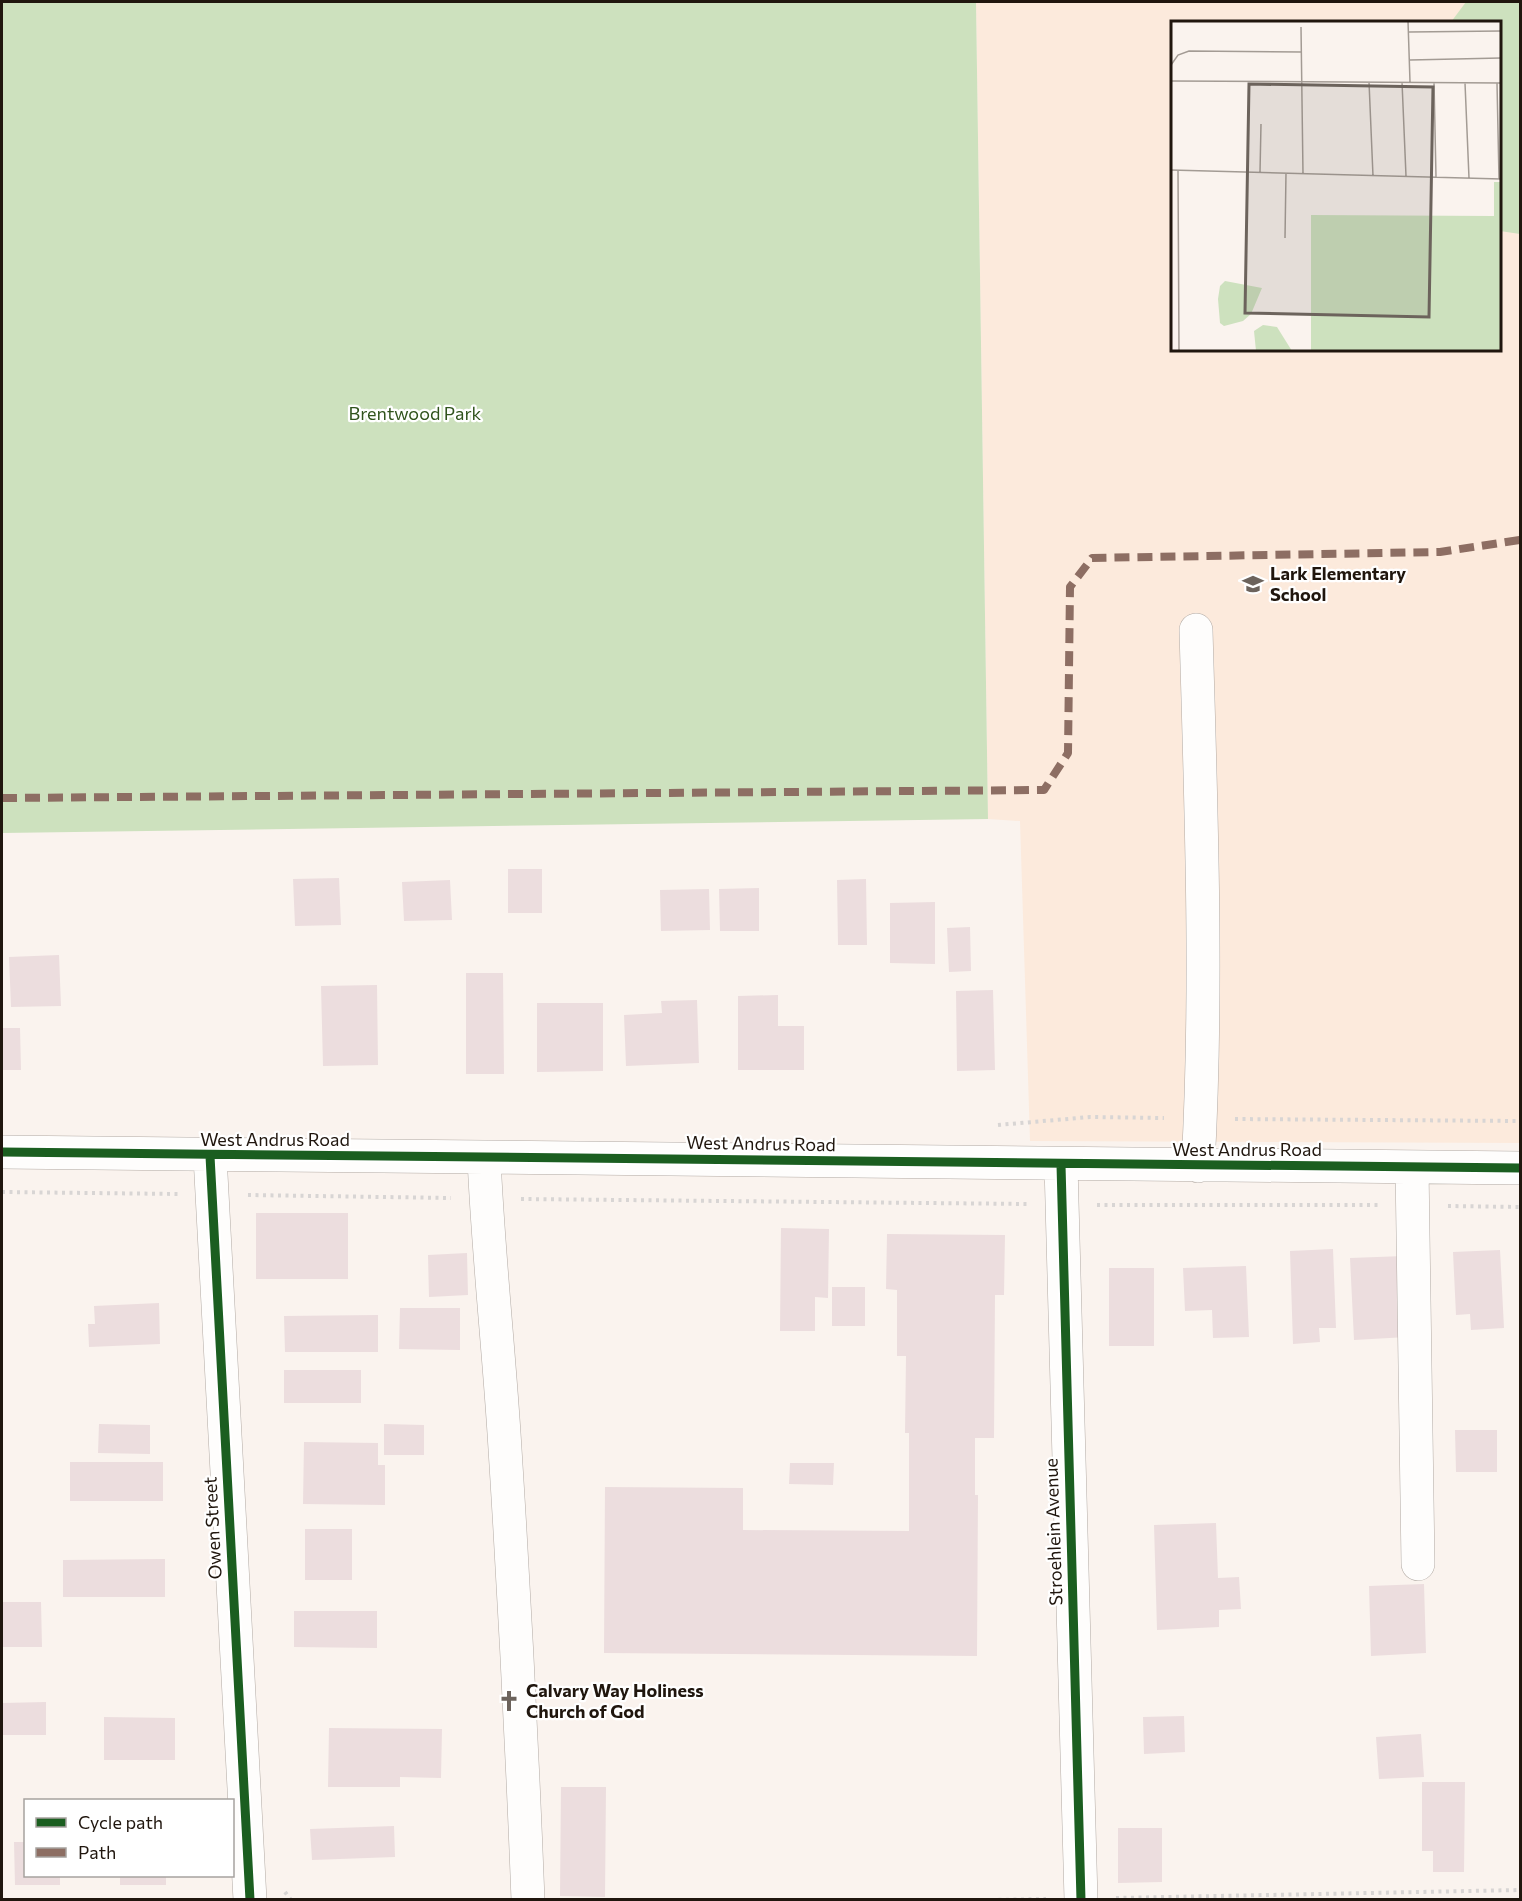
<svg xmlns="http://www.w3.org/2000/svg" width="1522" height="1901" font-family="Commissioner,sans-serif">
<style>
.built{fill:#fceadc;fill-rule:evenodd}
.green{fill:#cde1be}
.building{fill:#ecddde}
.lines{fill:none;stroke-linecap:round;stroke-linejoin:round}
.minor-casing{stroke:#b2aaa4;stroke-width:34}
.path{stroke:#d8d5d4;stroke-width:4;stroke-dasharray:3 4.5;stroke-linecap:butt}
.minor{stroke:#fefdfc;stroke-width:33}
.quiet{stroke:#8d6e63;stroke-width:8;stroke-dasharray:15 8;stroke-linecap:butt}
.cycleway-casing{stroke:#fff;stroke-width:13}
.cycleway{stroke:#1b5e20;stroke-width:9}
.labels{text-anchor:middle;stroke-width:4.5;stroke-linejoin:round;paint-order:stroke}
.park-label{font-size:18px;fill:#30531c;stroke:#fff}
.poi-label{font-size:18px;font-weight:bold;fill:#20160e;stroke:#fff;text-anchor:start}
.street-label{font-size:18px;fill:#20160e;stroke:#fff}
.inset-road{fill:none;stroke:#a39b94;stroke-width:1.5}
.view{fill:#6c635c;fill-opacity:0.15;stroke:#6c635c;stroke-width:3}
.inset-edge{fill:none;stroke:#20160e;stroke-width:3}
</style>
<rect width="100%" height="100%" fill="#faf3ee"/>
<path class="built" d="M976 2H1520V1143L1030 1141 1020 821 988 819ZM1172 22H1500V350H1172Z"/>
<path class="green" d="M2 2H976L988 819 2 833Z
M1466 2H1520V234L1500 231V22H1451Z"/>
<path class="building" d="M508 869H542V913H508Z
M339 878 341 925 295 926 293 879Z
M866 879 867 945H838L837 880Z
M450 880 452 920 404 921 402 882Z
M759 888V931H720L719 889Z
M709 889 710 930 661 931 660 890Z
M935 902V964L890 963V903Z
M970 927 971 971 949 972 947 928Z
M59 955 61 1006 11 1007 9 957Z
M466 973H503L504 1074H466Z
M377 985 378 1065 323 1066 321 986Z
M993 990 995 1070 957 1071 956 991Z
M778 995V1026H804V1070H738V996Z
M697 1000 699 1063 626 1066 624 1015 662 1013 661 1001Z
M537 1003H603V1071L537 1072Z
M2 1028H20L21 1070H2Z
M256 1213H348V1279H256Z
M781 1228 829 1229 828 1298 815 1297V1331H780Z
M887 1234 1005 1235 1004 1295H995L994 1438H975V1495H978L977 1656 604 1653 605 1487 743 1488V1530L909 1531V1433H905L906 1356H897V1290L886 1289Z
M1333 1249 1336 1328H1319L1320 1342 1293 1344 1290 1251Z
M1500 1250 1504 1328 1471 1330 1470 1314 1456 1315 1453 1252Z
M467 1253 468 1295 429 1297 428 1255Z
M1404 1256 1407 1337 1354 1340 1350 1258Z
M1246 1266 1249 1337 1213 1338 1212 1310 1185 1311 1183 1268Z
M1109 1268H1154V1346H1109Z
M832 1287H865V1326H832Z
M159 1303 160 1344 89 1347 88 1324H95L94 1306Z
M400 1308H460V1350L399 1349Z
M378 1315V1352H285L284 1316Z
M284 1370H361V1403H284Z
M99 1424 150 1425V1454L98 1453Z
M384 1424 424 1425V1455H384Z
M1455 1430H1497V1472H1456Z
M304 1442 378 1443V1465H385V1505L303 1504Z
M70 1462H163V1501H70Z
M790 1463H834L833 1485 789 1484Z
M1216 1523 1218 1578 1239 1577 1241 1609 1219 1610V1627L1157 1630 1154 1525Z
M305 1529H352V1580H305Z
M165 1559V1597H63V1560Z
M1424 1584 1426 1653 1371 1656 1369 1586Z
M2 1602H41L42 1647H2Z
M294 1611H377V1648L294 1647Z
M46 1702V1735H2V1703Z
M1184 1716 1185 1752 1144 1754 1143 1717Z
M104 1717 175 1718V1760H104Z
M329 1728 442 1729 441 1778 400 1777V1787H328Z
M1421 1734 1424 1777 1379 1779 1376 1737Z
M1422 1782H1465L1464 1872H1433V1851H1422Z
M561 1787H606L605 1897 560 1896Z
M394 1826 395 1857 312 1860 310 1829Z
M1118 1828H1162V1882L1118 1883Z
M14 1842H26V1876H60V1885H15Z
M120 1876H166V1885H120Z"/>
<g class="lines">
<defs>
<path id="minor" d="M1196 630C1201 808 1208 987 1198 1166
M2 1152 1520 1168
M210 1156 250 1900
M484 1158C488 1250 498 1341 504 1433 514 1589 522 1744 528 1900
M1061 1165 1081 1900
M1412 1167 1418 1564"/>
</defs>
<use href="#minor" class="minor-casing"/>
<path class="path" d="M1235 1119 1520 1121
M998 1125 1090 1117 1164 1118
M2 1192 178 1194
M248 1195 451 1198
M521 1199 1027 1204
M1097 1205H1378
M1448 1206 1520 1207
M285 1892 291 1900
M1116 1898 1520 1890
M991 1900 1046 1899"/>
<use href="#minor" class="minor"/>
<path class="quiet" d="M2 798 1044 790 1068 753 1070 587 1092 558 1440 552 1520 540"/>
<defs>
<path id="cycleway" d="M2 1152 1520 1168
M210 1156 250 1900
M1061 1165 1081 1900"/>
</defs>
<use href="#cycleway" class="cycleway-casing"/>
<use href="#cycleway" class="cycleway"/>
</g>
<defs>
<symbol id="school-bare" viewBox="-9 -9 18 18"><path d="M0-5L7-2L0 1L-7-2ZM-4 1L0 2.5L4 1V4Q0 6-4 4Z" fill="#6c635c" stroke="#fff" stroke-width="2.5" paint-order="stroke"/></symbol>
<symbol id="church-bare" viewBox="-9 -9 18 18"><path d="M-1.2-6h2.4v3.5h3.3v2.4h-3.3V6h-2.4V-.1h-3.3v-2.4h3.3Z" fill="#6c635c" stroke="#fff" stroke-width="2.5" paint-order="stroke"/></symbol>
</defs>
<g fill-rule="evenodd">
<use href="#school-bare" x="1238" y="569" width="30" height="30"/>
<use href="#church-bare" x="494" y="1686" width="30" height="30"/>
</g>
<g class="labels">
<g class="park-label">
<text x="415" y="420">Brentwood Park</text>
</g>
<g class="poi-label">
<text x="1270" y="580">Lark Elementary<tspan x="1270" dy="21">School</tspan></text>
<text x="526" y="1697">Calvary Way Holiness<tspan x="526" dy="21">Church of God</tspan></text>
</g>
<g class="street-label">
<text x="275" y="1146">West Andrus Road</text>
<text transform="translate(761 1144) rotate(1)" y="6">West Andrus Road</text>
<text x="1247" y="1156">West Andrus Road</text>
<text transform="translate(213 1528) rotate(-93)" y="6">Owen Street</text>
<text transform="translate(1054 1532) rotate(-92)" y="6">Stroehlein Avenue</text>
</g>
</g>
<g transform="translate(1171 21)">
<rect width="330" height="330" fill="#faf3ee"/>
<path d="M323 161H330V330H140V194L323 195ZM54 260 91 267 80 293 72 300 53 305 49 302 47 278 49 265ZM92 304 106 306 121 330H85L83 310Z" fill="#cde1be"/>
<path class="inset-road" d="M237 0 239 61M130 6 132 153M238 11 330 10M239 39 330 37M0 44 7 34 18 30 131 31M0 60 330 62M198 61 202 155M231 61 235 155M263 61 265 156M294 62 298 157M326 62 328 158M0 149 330 158M7 149 8 330M89 151 90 103M114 217 115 152"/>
<path class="view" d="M78 63 262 66 258 296 74 292Z"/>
<rect width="330" height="330" class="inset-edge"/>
</g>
<rect width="1522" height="1901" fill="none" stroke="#20160e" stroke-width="6"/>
<rect x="24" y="1799" width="210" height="78" fill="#ffffff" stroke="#a6a29f" stroke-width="1.5"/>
<rect x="36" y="1818" width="30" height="9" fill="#1b5e20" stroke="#a6a29f" stroke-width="1.5"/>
<text x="78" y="1829" font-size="18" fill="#20160e">Cycle path</text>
<rect x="36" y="1848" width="30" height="9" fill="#8d6e63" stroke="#a6a29f" stroke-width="1.5"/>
<text x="78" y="1859" font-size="18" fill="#20160e">Path</text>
</svg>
